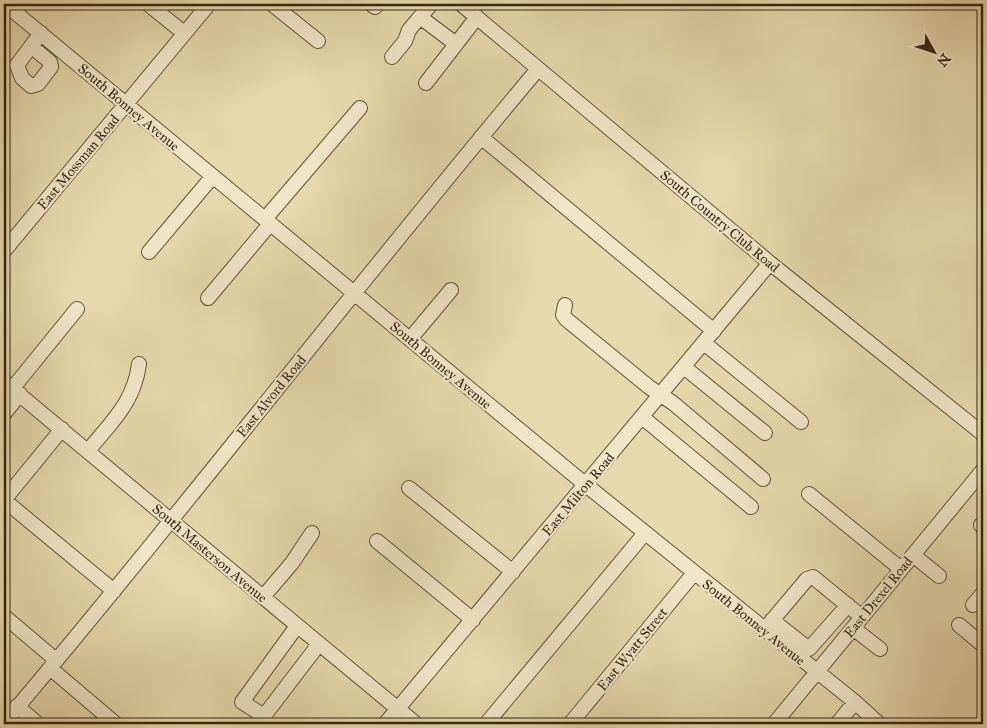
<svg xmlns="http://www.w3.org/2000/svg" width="987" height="728" font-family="'IM FELL Great Primer',serif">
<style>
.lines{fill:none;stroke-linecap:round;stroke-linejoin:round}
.minor-casing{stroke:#635339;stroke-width:16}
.minor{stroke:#efe6c8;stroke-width:14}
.labels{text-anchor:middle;stroke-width:4.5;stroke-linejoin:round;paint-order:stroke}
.street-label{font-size:14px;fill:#372613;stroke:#efe6c8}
</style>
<rect width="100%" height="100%" fill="#e6d9ab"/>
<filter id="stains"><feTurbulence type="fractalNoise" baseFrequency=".004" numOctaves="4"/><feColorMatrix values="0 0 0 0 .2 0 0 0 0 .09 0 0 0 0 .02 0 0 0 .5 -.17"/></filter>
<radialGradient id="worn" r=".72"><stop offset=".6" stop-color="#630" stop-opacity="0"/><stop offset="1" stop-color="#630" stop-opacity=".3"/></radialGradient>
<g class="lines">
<defs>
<path id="minor" d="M5 4 586 485 855 702 879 724
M148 4 184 33
M272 4 318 41
M371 4 375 7 377 4
M461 4 770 263 983 434
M420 17 456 44
M31 46 50 62 51 67 38 84 31 86 22 78 17 65 41 33
M392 57 405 41 409 30 431 4
M426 83 477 17
M481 137 714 331
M265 219 360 108
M4 251 209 4
M149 252 213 176
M208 298 270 224
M565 305 563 315 566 319 649 387 673 403 763 479
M410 339 451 290
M704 343 801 422
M684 367 765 433
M4 382 416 724
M12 389 77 309
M4 414 20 394
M642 417 751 507
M62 429 4 500 114 591
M88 451C111 422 134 403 139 364
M409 488 513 572
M809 494 901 569
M981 525 983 527
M377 541 473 620
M913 555 939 576
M263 597 292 563 312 533
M973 605 983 593
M4 616 56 660
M772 620 809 649 848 605
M959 625 983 645
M297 626 242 702 264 716 319 644
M853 628 880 649
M764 630 807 579 813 577 862 617
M50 668 116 724
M17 706 38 724
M4 723C186 508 357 284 538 69
M385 724 770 263
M486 724 645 533
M570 724 694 573
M774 724 983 470
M837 724 855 702"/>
</defs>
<use href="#minor" class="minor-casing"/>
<use href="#minor" class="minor"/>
</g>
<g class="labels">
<g class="street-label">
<text transform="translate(129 107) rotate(40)" y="5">South Bonney Avenue</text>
<text transform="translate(78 162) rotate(-50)" y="5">East Mossman Road</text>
<text transform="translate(720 221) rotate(40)" y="5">South Country Club Road</text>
<text transform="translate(441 365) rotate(40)" y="5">South Bonney Avenue</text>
<text transform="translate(271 396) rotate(-51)" y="5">East Alvord Road</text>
<text transform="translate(578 494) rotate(-50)" y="5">East Milton Road</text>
<text transform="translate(210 553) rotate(40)" y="5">South Masterson Avenue</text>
<text transform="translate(878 597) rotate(-51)" y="5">East Drexel Road</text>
<text transform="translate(754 622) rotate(39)" y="5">South Bonney Avenue</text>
<text transform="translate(632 649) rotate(-51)" y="5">East Wyatt Street</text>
</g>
</g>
<rect width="987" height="728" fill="none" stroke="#e6d9ab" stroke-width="20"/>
<rect x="5" y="5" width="977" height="718" fill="none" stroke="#372613" stroke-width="2.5"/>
<rect x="10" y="10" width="967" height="708" fill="none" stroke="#372613"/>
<g transform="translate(934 52) rotate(130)" stroke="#efe6c8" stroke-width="4" paint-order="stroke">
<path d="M0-4L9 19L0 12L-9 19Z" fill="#372613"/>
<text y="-8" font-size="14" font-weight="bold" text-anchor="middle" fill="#372613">N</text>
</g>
<rect width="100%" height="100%" filter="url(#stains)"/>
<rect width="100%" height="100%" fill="url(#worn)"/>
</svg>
